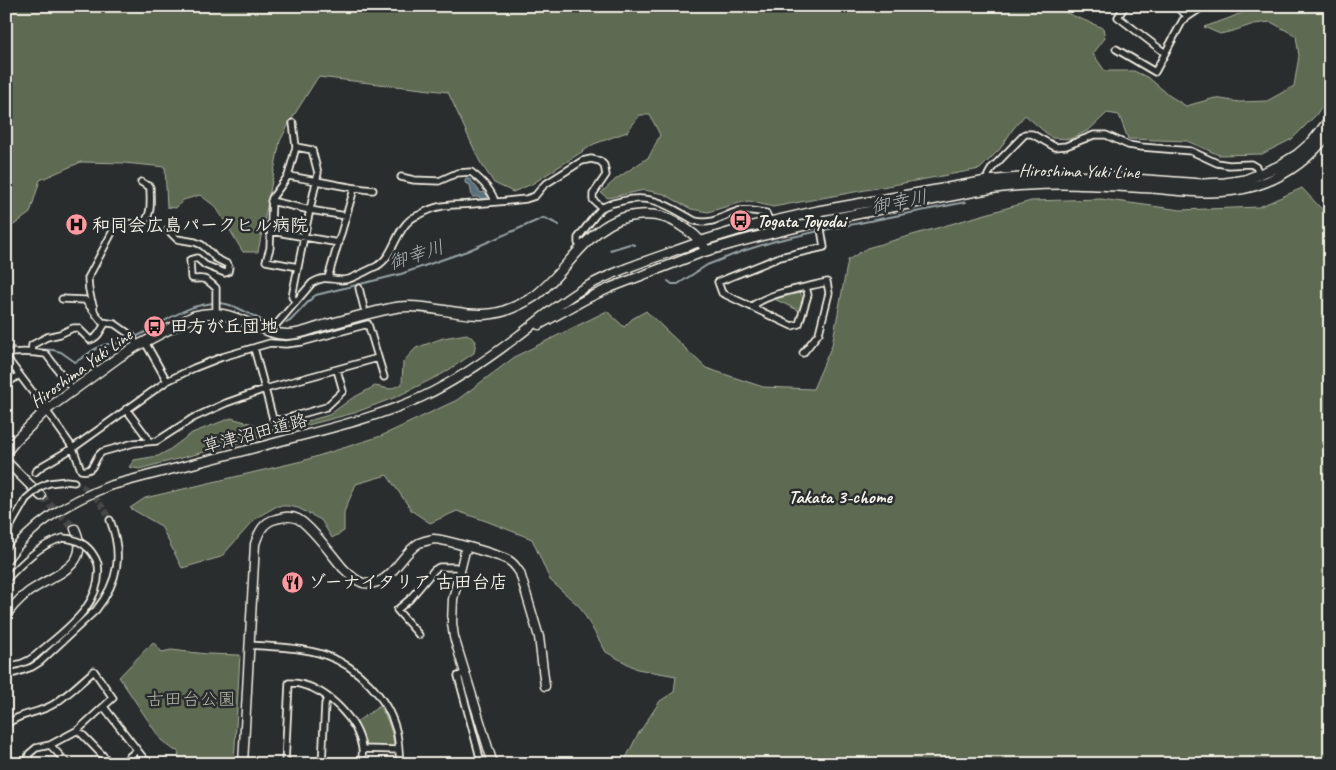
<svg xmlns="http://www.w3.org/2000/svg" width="1336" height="770" font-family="Caveat,'Klee One',sans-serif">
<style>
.green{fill:#5e6b52;stroke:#a9ae9d}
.water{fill:#5b707a;stroke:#98a4a6}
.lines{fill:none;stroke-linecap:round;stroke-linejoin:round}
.stream{stroke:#98a4a6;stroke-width:2}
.street-tunnel{stroke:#484a4a;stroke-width:5.5;stroke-dasharray:5.5 3;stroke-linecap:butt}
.secondary-tunnel{stroke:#484a4a;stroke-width:8;stroke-dasharray:8 4;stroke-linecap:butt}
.street-casing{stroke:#f4f1e8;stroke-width:9}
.secondary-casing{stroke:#f4f1e8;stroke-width:11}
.primary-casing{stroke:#f4f1e8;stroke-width:12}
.street{stroke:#2a2d2e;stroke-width:5.5}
.secondary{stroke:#2a2d2e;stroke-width:8}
.primary{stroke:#2a2d2e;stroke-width:9}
.street-bridge-casing{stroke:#f4f1e8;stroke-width:9;stroke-linecap:butt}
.street-bridge{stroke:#2a2d2e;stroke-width:5.5}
.labels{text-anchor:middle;stroke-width:5;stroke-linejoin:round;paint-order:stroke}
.street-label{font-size:18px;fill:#f4f1e8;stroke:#2a2d2e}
.poi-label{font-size:18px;font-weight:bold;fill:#f4f1e8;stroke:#2a2d2e;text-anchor:start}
.park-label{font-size:18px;fill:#b0b5a4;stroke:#2a2d2e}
.water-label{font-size:19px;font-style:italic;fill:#afb7b6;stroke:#2a2d2e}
.neighbourhood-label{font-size:19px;font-weight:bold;fill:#f4f1e8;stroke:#2a2d2e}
</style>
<rect width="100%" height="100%" fill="#2a2d2e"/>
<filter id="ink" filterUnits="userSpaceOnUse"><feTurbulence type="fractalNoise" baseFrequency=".02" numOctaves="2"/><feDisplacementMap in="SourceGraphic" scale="10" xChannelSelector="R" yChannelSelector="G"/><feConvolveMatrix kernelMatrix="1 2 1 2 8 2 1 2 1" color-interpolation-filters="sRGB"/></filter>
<g filter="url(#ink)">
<path class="green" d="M6 6H1059L1062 11 1103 28 1105 38 1093 54 1105 71H1134L1149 78 1170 96 1186 106 1215 98 1239 102 1267 101 1294 86 1299 56 1296 36 1271 22 1254 24 1233 31 1220 34 1204 27 1227 19 1246 11 1293 6H1330V94L1316 115 1292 139 1262 154 1219 155 1187 141 1128 139 1119 115 1107 113 1089 130 1070 139 1052 138 1025 115 1013 129 1000 149 980 169 773 207 749 201 735 204 708 212 691 209 664 194 644 190 608 198 601 193 616 179 649 157 660 135 650 115H640L627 132 594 144 532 184 513 192 494 183 480 162 448 92 318 77 291 120 280 141 258 252H243L216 207 200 195 183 200 176 208 167 207 165 167 124 163 81 162 40 180 30 213 11 227 6 220Z
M1302 188 1330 218V764H623L637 736 660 701 674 692 676 676 637 669 606 652 580 607 550 580 532 539 486 521 457 511 430 523 412 511 387 475 356 484 344 512V531L332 538 321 520 298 508 288 506H277L256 518 221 557 182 568 161 526 130 508 145 498 302 461 381 436 457 400 516 356 607 311 624 327 632 319 646 311 706 368 763 387 813 389 832 345 848 260 867 248 1031 201 1101 199 1181 210 1259 207Z
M800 293 804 298 800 311 774 299Z
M467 334 476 341 474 353 444 373 396 397 354 413 139 469 129 467 134 460 158 456 169 450 192 433 231 418 275 430 329 415 351 399 375 386 390 389 402 384 403 362 416 348 443 338Z
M153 642 162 652 171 650 207 654 240 655 234 764H198L180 762 178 751 174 750 161 740 119 677Z
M380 706C387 718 392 730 394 744L391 747 368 746 365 743 356 722Z"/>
<path class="water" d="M465 179H470L481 193 484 192 488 196 487 198 480 199 479 197H472L470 185 465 183Z"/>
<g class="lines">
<path class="stream" d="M824 230 966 202
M610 250 630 244 635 245
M668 281 672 284H678L707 265 743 251 775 241 819 231
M286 323 290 321 313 297 316 295 401 274 467 251 543 218 547 219 559 225
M6 348 14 347
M36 349 53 350 61 352 75 362C84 358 91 350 101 346 109 342 119 345 127 341 158 328 185 302 219 303 236 304 251 316 266 322"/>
<path class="street-tunnel" d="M74 482C92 489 102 504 110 520"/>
<path class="secondary-tunnel" d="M41 496 75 529"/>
<defs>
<path id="street" d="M1125 6 1118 17 1165 53
M1175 6 1188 16
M1116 49 1155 72 1183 20 1204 6
M293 123 296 147 288 176 272 198 270 248 266 261 298 267
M296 147 312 150 318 173 304 237 292 297 296 302
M288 176C317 180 345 188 373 190
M401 177 414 180 439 181 457 173 471 172C480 179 492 190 495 202
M987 182 988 175 992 168 1025 134H1032L1055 147 1066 146 1094 135H1106L1128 145 1141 147 1191 151 1217 163 1229 165 1251 164 1256 167 1260 175
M271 201 310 210 346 216
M168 230 177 239 195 242 202 245 211 253 215 258 227 264 229 267 228 272 225 273 205 265 197 258 190 260 191 278C196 280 199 278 203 279 208 280 213 285 216 288V313
M271 231 339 243
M582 247 578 243V238C584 230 596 213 603 207 609 204 616 202 622 201 652 193 670 207 695 221 714 225 722 216 738 211 747 209 757 212 766 213L770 222
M328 278 354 189
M806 287 808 295 799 324 792 326 722 293 718 282 780 257 824 247 818 211
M359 288 364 308
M62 299 85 300 102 322 115 324 132 336 137 346
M752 306C772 292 803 288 827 282L829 293 819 333 803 353
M94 311C94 306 93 304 91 299 89 292 88 285 88 278L115 227 119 223 141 224C153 218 150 199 150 187L141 182
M272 332 276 325 312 283C328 273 334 283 349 279 358 276 368 270 377 266 394 256 395 232 410 220 413 217 417 216 421 214 441 203 450 206 472 204 490 203 508 201 526 199L535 196 544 185 582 161 591 159 600 161 604 165 606 175 593 194V200L602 208
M145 342 167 381
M254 348 273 419 281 420 326 407 343 391 337 370
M31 352 32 345 47 337 60 334 73 328H78L90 340C99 337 100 331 105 324
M6 354C20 351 32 352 46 354L73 390
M6 357 46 410 73 448 81 470C96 473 92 459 102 452L134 443 157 441 193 418 226 403 265 389 378 358
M6 384 19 375
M126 409 147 437 148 441
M35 472 42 466 73 448 167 381 194 368 222 357 270 343 286 344 302 342 368 324 384 377
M49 483 66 481 74 482
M6 534 26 499
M6 580C22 563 40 544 63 538
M419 635 397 610 410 599 434 570 439 567H455L460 569
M249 645C274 647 301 647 325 655 357 666 387 696 396 730 399 740 399 753 400 764
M6 666C17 666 26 663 35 656 62 632 104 606 98 564
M6 673H15L32 667 40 662 96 610C119 581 123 554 110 520
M466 673 458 676 478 750 481 764
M104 707 148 764
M6 725C19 713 38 714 54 704 68 695 81 682 94 671L113 698 78 730 50 745 36 748 29 754 27 764
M78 730 111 764
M50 745 68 764
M362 749 399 750
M121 764 137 750
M285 764 289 683C292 683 297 683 300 684 328 690 358 720 362 748 363 753 362 759 361 764
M322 764 325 704 327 698"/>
<path id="secondary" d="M539 325 588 298 612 287 706 251
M6 461 41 496
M466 547 453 599 452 623 454 637 493 764
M6 560C33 523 66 503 109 486 167 470 226 456 285 440 331 428 378 417 422 397 456 381 488 359 518 336 539 320 559 303 582 289 619 268 662 256 702 241
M6 615C15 603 25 593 38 586 60 572 91 564 75 529
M243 764 255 544C259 532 263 522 276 519 283 517 291 515 298 519 311 526 331 554 342 567 348 573 354 580 363 583 390 589 400 554 419 543 424 541 429 540 434 539 443 539 499 555 508 560 514 563 516 567 520 573L539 637 545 686"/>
<path id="primary" d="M702 241 748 227 818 211 987 181 1031 177 1055 176 1106 177 1202 184 1225 183 1245 180 1277 167 1298 154 1313 141 1330 119
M6 452 15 441 46 410 119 357 137 346 194 316C222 308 239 320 263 329 269 331 275 334 281 334 295 336 309 330 322 326 347 320 373 311 399 307 434 303 469 322 504 311 515 307 526 302 535 296 570 270 591 217 640 215 652 214 666 216 677 223 689 231 700 237 706 251 780 229 855 213 931 200 963 194 995 186 1028 185 1070 182 1111 186 1153 188 1187 191 1220 196 1254 186 1285 177 1310 158 1330 132"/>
</defs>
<use href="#street" class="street-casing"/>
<use href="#secondary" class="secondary-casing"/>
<use href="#primary" class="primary-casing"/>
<use href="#street" class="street"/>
<use href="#secondary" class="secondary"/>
<use href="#primary" class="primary"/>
<defs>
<path id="street-bridge" d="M26 499 40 487 49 483
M63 538C81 539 92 548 98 564"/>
</defs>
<use href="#street-bridge" class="street-bridge-casing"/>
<use href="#street-bridge" class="street-bridge"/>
</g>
</g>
<defs>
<symbol id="bus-disc" viewBox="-11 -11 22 22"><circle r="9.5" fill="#ff9aa2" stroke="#2a2d2e"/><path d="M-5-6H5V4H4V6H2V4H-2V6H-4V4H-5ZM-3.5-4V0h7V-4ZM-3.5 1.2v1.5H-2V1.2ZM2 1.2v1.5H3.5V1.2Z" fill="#111"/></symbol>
<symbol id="hospital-disc" viewBox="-11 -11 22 22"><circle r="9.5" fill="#ff9aa2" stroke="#2a2d2e"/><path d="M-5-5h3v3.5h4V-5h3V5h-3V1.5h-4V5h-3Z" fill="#111"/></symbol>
<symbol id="restaurant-disc" viewBox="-11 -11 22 22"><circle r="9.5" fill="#ff9aa2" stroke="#2a2d2e"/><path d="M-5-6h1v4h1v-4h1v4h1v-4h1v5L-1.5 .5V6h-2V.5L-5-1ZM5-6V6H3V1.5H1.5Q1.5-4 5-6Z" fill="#111"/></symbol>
</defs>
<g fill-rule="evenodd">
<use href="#bus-disc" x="728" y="208" width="25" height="25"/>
<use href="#hospital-disc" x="64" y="212" width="25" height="25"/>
<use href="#bus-disc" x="142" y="314" width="25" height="25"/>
<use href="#restaurant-disc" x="280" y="570" width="25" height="25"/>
</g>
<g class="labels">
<g class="street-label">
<text transform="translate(1079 171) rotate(1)" y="6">Hiroshima Yuki Line</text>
<text transform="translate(81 368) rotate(-36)" y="6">Hiroshima Yuki Line</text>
<text transform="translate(255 433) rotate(-15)" y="6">草津沼田道路</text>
</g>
<g class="poi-label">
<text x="757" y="227">Togata Toyodai</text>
<text x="92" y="231">和同会広島パークヒル病院</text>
<text x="170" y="332">田方が丘団地</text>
<text x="308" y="588">ゾーナイタリア 古田台店</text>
</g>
<g class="park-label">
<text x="191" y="705">古田台公園</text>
</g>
<g class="water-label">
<text transform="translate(899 201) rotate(-11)" y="7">御幸川</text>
<text transform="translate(416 254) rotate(-18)" y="7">御幸川</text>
</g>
<g class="neighbourhood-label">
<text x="840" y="503">Takata 3-chome</text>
</g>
</g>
<rect width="1336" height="770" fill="none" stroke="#2a2d2e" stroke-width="25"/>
<rect x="12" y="12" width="1311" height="745" fill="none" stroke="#f4f1e8" stroke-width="2" filter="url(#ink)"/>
</svg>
